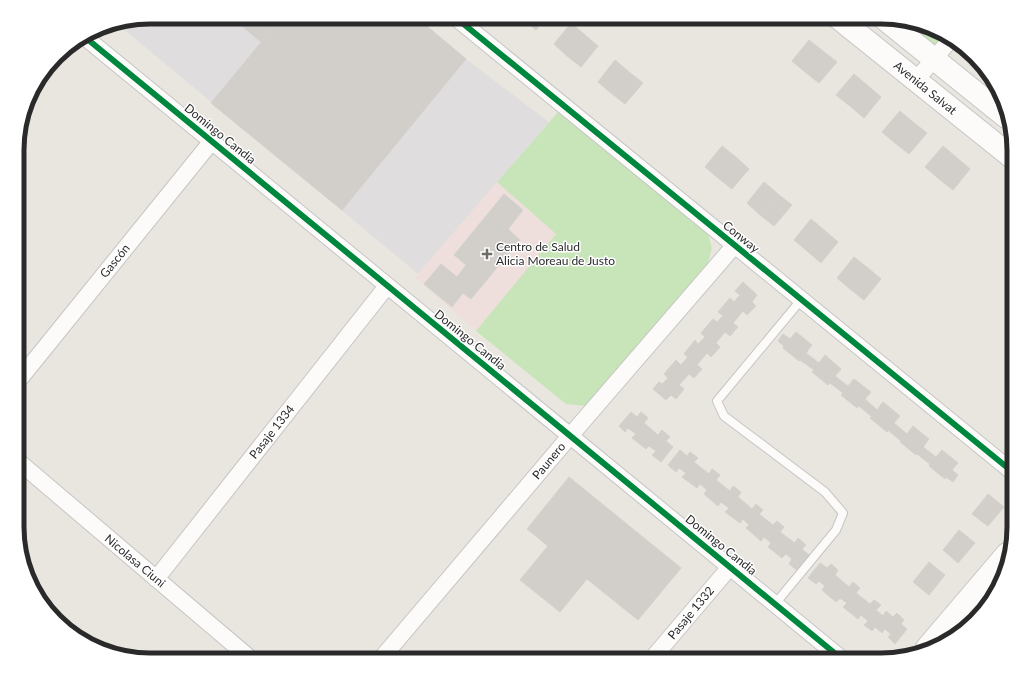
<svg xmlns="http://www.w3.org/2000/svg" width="1031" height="677" font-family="Lato,sans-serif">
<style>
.industrial{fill:#e0dddf}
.medical{fill:#efdfdc}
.green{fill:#c7e5b8}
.building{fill:#d2cfcb;stroke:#d4d1cc}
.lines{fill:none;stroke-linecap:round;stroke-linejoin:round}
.lane-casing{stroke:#c6c5c5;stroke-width:10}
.street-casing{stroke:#c6c5c5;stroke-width:18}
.secondary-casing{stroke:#c6c5c5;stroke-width:24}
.lane{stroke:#fcfbfa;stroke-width:8}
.street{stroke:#fcfbfa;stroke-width:16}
.secondary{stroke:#fcfbfa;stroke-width:22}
.cycleway-casing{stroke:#fff;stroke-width:8}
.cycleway{stroke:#00873e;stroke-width:6}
.poi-dot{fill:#6d6c6a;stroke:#fff;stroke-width:1.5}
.labels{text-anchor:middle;stroke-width:3;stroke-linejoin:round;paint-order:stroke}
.street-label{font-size:12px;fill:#2a2a2a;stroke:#fff}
.poi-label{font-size:12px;fill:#2a2a2a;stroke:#fff;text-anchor:start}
.rim{fill:none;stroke:#2a2a2a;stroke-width:5}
</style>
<rect width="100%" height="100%" fill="#e9e6e0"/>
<path class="industrial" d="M150 17H416L466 59 549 122 418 274 121 27 120 23Z"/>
<path class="medical" d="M497 182 556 234 476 331 415 278Z"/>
<path class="green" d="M882 17 924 24 952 38 934 59Z
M559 111 697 223 708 234 712 248 708 263 587 406 566 404 476 331 556 234 497 182Z"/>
<path class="building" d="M231 17H282L261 42Z
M282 17H355L255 139 211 103Z
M355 17H416L466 59 342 210 255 139Z
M523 17H547L536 30 522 19Z
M571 23 585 35 567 56 554 44Z
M585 35 598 46 581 67 567 56Z
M809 40 823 51 805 72 792 61Z
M823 51 837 62 819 83 805 72Z
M615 60 629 72 611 93 598 82Z
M629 72 643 83 625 104 611 93Z
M854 74 867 85 850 106 836 95Z
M867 85 881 97 864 118 850 106Z
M900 111 913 122 895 143 882 132Z
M913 122 927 133 909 154 895 143Z
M722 146 736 157 718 178 705 167Z
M943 146 956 157 939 179 925 167Z
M736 157 749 169 732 189 718 178Z
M956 157 970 169 953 190 939 179Z
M764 182 778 194 760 215 747 203Z
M504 194 523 210 508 229 520 240 471 299 463 293 452 307 424 284 441 264 457 277 466 265 454 255Z
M778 194 792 205 774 226 760 215Z
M811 219 824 230 807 251 794 240Z
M824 230 838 242 821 263 807 251Z
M854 257 868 268 850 289 837 278Z
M868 268 881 279 864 300 850 289Z
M743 282 757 295 752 302 756 306 747 315 743 311 733 323 738 327 730 336 725 332 716 343 720 347 711 357 707 353 697 365 702 369 694 378 689 374 679 385 684 389 676 399 671 395 666 400 653 389 659 382 662 384 668 378 664 374 676 360 681 365 688 357 684 354 695 340 698 344 705 337 701 333 713 319 717 322 723 316 718 312 730 298 734 302 740 295 735 291Z
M796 332 812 345 806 353 819 363 825 355 841 369 835 376 848 386 854 379 871 392 865 399 877 410 883 402 900 416 894 423 907 434 913 426 929 439 923 447 936 457 942 450 958 463 952 470 958 475 953 482 946 477 945 479 929 466 930 464 917 454 916 455 900 442 901 441 888 430 887 432 870 418 872 417 859 406 857 408 841 395 843 393 830 383 828 385 812 372 814 370 800 360 799 361 783 348 784 346 778 341 783 334 790 339Z
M631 412 637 417 641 412 648 418 644 423 658 435 662 430 670 437 666 441 673 447 661 462 652 455 656 451 649 446 646 449 632 438 636 434 628 428 625 432 619 426Z
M680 450 687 456 690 452 698 458 694 462 709 474 712 469 720 475 716 480 730 491 733 486 741 492 738 497 752 509 756 504 763 510 759 514 773 525 777 521 784 527 780 532 795 543 798 538 806 545 802 549 809 555 797 570 789 564 792 559 786 554 782 558 768 547 771 543 764 537 761 541 746 528 749 525 743 519 740 523 725 512 729 508 721 502 718 506 704 494 707 490 700 484 697 488 682 477 686 473 679 468 676 472 668 465Z
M569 477 681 568 638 620 587 579 560 612 520 580 548 546 527 529Z
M988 494 1004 507 988 526 972 514Z
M959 530 975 543 958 563 943 550Z
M929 562 945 575 929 595 913 582Z
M820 563 827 568 831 564 838 570 835 575 849 587 853 582 860 588 856 593 870 604 874 600 881 605 876 610 883 616 886 611 893 617 897 613 904 620 901 624 907 629 895 644 888 637 891 634 885 629 882 633 875 627 872 631 864 625 868 621 861 615 858 619 843 607 847 603 840 598 836 602 822 590 825 586 819 581 816 584 808 578Z
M201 655 207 660H197Z"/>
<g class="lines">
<defs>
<path id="lane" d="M775 604 836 530 843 513 825 492 724 416 717 401 801 300"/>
<path id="street" d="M455 17 1014 473
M83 37 86 38 843 660
M916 80 952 38
M18 381 212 141
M18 461 252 660
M156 579 387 286
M380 660 570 436 734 246
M651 660 730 567"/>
<path id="secondary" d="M837 17 1014 159
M882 17 1006 117
M927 648 1007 554"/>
</defs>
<use href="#lane" class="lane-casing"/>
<use href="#street" class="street-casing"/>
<use href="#secondary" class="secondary-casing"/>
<use href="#lane" class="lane"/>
<use href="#street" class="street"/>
<use href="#secondary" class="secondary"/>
<defs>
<path id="cycleway" d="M455 17 1014 473
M83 37 86 38 843 660"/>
</defs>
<use href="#cycleway" class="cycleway-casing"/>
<use href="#cycleway" class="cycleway"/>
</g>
<path class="poi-dot" d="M485 248h4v4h4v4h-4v4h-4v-4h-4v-4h4z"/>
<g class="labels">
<g class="street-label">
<text transform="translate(925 88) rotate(39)" y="4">Avenida Salvat</text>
<text transform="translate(220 134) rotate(39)" y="4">Domingo Candia</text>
<text transform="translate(741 237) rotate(39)" y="4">Conway</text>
<text transform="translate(115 261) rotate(-51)" y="4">Gascón</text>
<text transform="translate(470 340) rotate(39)" y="4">Domingo Candia</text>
<text transform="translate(272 432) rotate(-52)" y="4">Pasaje 1334</text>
<text transform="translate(549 461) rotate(-50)" y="4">Paunero</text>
<text transform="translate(721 545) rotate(39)" y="4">Domingo Candia</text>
<text transform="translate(135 561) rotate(40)" y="4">Nicolasa Ciuni</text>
<text transform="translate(691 613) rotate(-50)" y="4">Pasaje 1332</text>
</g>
<g class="poi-label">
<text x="496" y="251">Centro de Salud<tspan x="496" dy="14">Alicia Moreau de Justo</tspan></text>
</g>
</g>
<path d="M0 0H1031V677H0ZM150 24H881A126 126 0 0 1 1007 150V527A126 126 0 0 1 881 653H150A126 126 0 0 1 24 527V150A126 126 0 0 1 150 24Z" fill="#fff" fill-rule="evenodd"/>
<path class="rim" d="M150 24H881A126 126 0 0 1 1007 150V527A126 126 0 0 1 881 653H150A126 126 0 0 1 24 527V150A126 126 0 0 1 150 24Z"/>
</svg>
